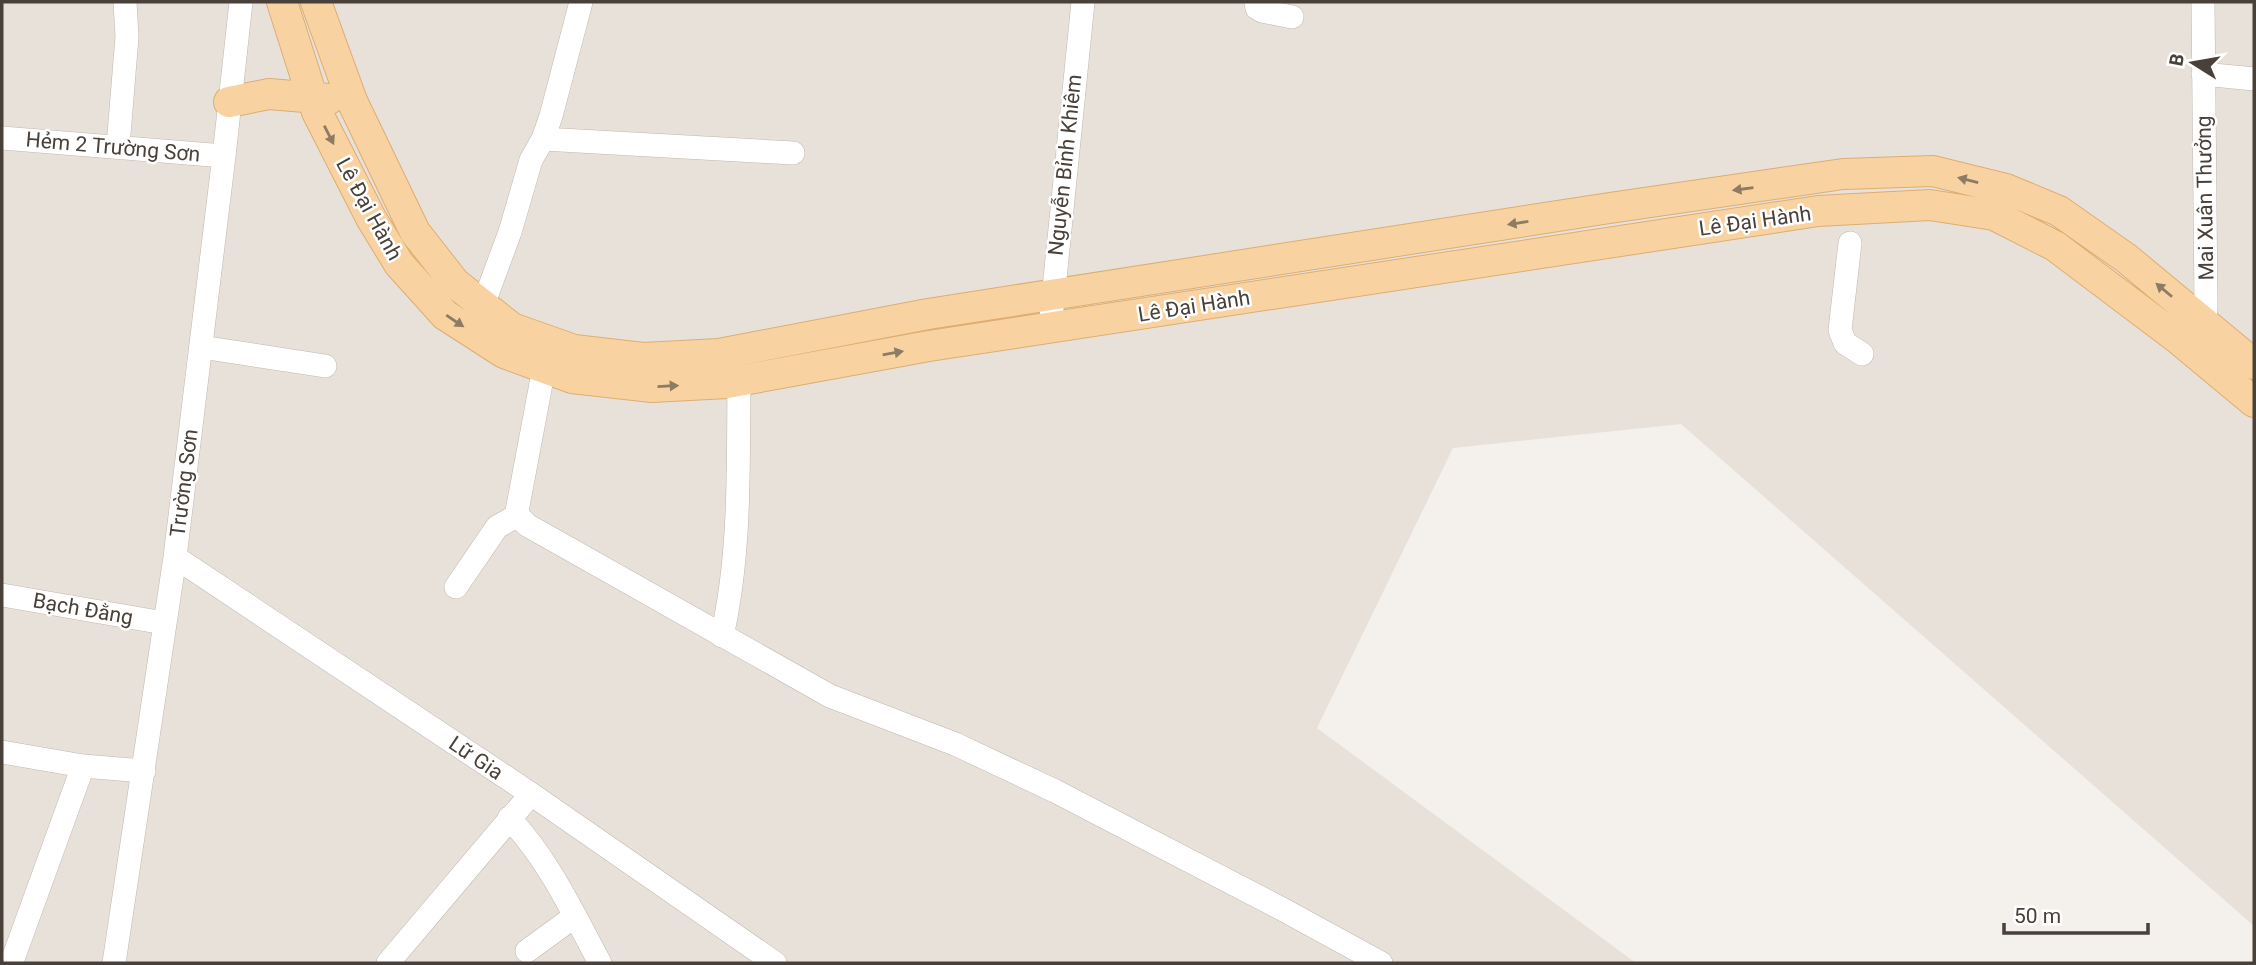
<svg xmlns="http://www.w3.org/2000/svg" width="2256" height="965" font-family="Roboto,sans-serif">
<style>
.residential{fill:#e8e1da}
.lines{fill:none;stroke-linecap:round;stroke-linejoin:round}
.minor-casing{stroke:#c0b7ae;stroke-width:24}
.major-casing{stroke:#ddad71;stroke-width:32}
.minor{stroke:#fff;stroke-width:23}
.major{stroke:#f8d3a1;stroke-width:30}
.oneway{fill:#8e7b63}
.labels{text-anchor:middle;stroke-width:5;stroke-linejoin:round;paint-order:stroke}
.street-label{font-size:21px;fill:#484039;stroke:#fff}
</style>
<rect width="100%" height="100%" fill="#f4f0eb"/>
<path class="residential" d="M2 2H2254V926L1681 424 1453 448 1317 728 1636 963H2Z"/>
<g class="lines">
<defs>
<path id="minor" d="M1256 2 1257 8 1262 11 1292 17
M2203 74 2254 79
M2 138 224 156
M543 139 793 153
M118 146 127 37 125 2
M1850 243 1840 330 1845 343 1862 354
M483 305 510 232 531 160 543 139 551 116 581 2
M1050 328 1083 2
M2197 332 2205 324 2206 306 2203 2
M201 347 325 366
M544 368 517 511 520 518 527 525 830 696 955 744 1055 791 1282 909 1381 963
M175 557 531 794 775 963
M456 587 497 527 511 519 520 518
M2 595 164 623
M722 636C741 552 738 466 739 381
M2 752 83 766 144 771
M509 818C549 860 573 913 600 963
M527 951 575 916
M14 956 83 766
M114 963 175 557 224 156 241 2
M388 963 531 794"/>
<path id="major" d="M282 2 317 112 371 218 399 264 445 315 504 353 572 378 652 387 727 383 929 346 1818 211 1930 205 1994 215 2055 246 2177 338 2254 402
M316 2 352 101 415 232 455 283 512 328 574 350 643 358 719 354 928 314 1603 209 1843 174 1933 171 2006 189 2059 211 2126 258 2254 364
M229 102 269 94 329 99"/>
</defs>
<use href="#minor" class="minor-casing"/>
<use href="#major" class="major-casing"/>
<use href="#minor" class="minor"/>
<use href="#major" class="major"/>
</g>
<defs><path id="oneway-solid" d="M-6-.8H1V-3.2L6.5 0L1 3.2V.8H-6Z" transform="scale(1.75)"/></defs>
<g class="oneway">
<use href="#oneway-solid" transform="translate(329 135) rotate(63)"/>
<use href="#oneway-solid" transform="translate(1968 180) rotate(-166)"/>
<use href="#oneway-solid" transform="translate(1743 189) rotate(172)"/>
<use href="#oneway-solid" transform="translate(1518 223) rotate(171)"/>
<use href="#oneway-solid" transform="translate(2164 290) rotate(-140)"/>
<use href="#oneway-solid" transform="translate(455 321) rotate(34)"/>
<use href="#oneway-solid" transform="translate(893 353) rotate(-10)"/>
<use href="#oneway-solid" transform="translate(668 386) rotate(-3)"/>
</g>
<g class="labels">
<g class="street-label">
<text transform="translate(113 147) rotate(5)" y="7">Hẻm 2 Trường Sơn</text>
<text transform="translate(1065 165) rotate(-84)" y="7">Nguyễn Bỉnh Khiêm</text>
<text transform="translate(2205 198) rotate(-91)" y="7">Mai Xuân Thưởng</text>
<text transform="translate(369 209) rotate(61)" y="7">Lê Đại Hành</text>
<text transform="translate(1755 221) rotate(-8)" y="7">Lê Đại Hành</text>
<text transform="translate(1194 306) rotate(-9)" y="7">Lê Đại Hành</text>
<text transform="translate(184 483) rotate(-83)" y="7">Trường Sơn</text>
<text transform="translate(83 609) rotate(10)" y="7">Bạch Đằng</text>
<text transform="translate(476 758) rotate(34)" y="7">Lữ Gia</text>
</g>
</g>
<rect width="2256" height="965" fill="none" stroke="#484039" stroke-width="7"/>
<g transform="translate(2193 63) rotate(281)" stroke="#ffffff" stroke-width="5" paint-order="stroke">
<path d="M0-5L12 26L0 18L-12 26Z" fill="#484039"/>
<text y="-10" font-size="19" font-weight="bold" text-anchor="middle" fill="#484039">B</text>
</g>
<path d="M2004 923v10h144v-10" fill="none" stroke="#484039" stroke-width="3.5"/>
<text x="2014" y="923" font-size="21" fill="#484039" stroke="#ffffff" stroke-width="5" paint-order="stroke">50 m</text>
</svg>
